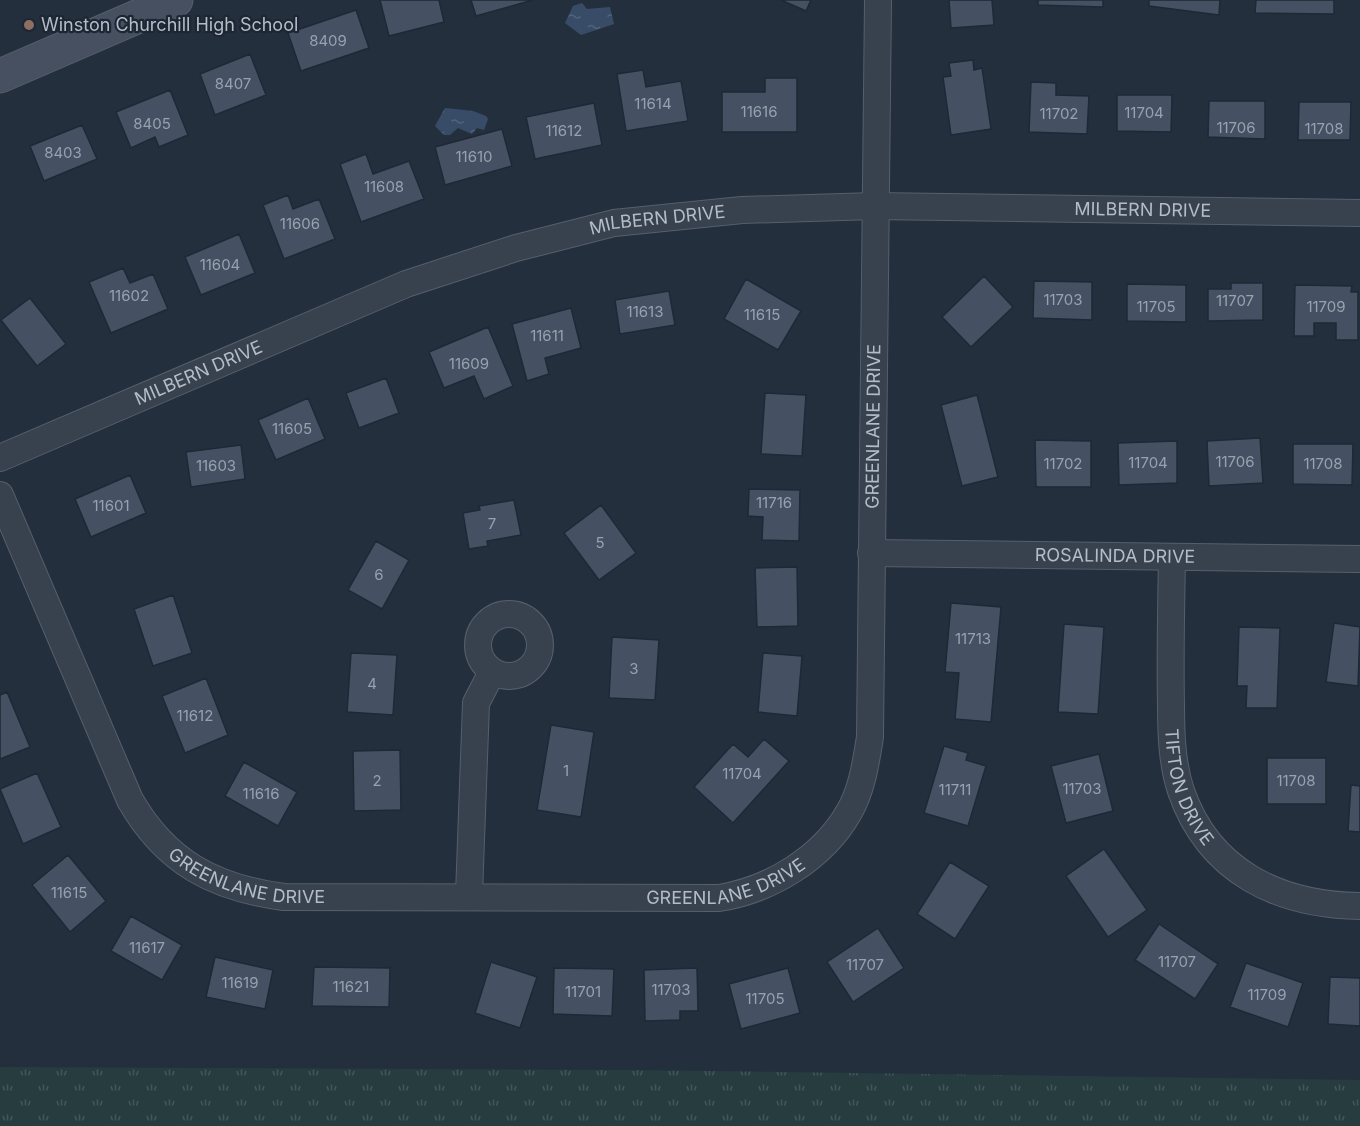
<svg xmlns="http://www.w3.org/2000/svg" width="1360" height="1126" font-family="Inter,sans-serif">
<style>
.grass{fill:url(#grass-tufts)}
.water{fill:url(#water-ripples)}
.building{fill:#455162;stroke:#1f2835;stroke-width:1.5}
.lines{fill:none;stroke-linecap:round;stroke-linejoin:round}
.street-casing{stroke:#565f6c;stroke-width:28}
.secondary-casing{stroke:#565f6c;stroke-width:35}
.street{stroke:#38414e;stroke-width:26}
.secondary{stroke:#465061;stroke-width:33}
.education-dot{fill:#8d6e63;stroke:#1d2633;stroke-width:2}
.labels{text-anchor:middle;stroke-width:4.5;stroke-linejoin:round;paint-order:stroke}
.number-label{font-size:15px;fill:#98a1af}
.poi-label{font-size:18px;fill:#b4bcc9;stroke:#1d2633;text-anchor:start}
.street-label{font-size:18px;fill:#b4bcc9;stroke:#1d2633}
</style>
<defs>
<pattern id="grass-tufts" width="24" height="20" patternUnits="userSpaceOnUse" patternTransform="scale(1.5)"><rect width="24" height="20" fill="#263c3f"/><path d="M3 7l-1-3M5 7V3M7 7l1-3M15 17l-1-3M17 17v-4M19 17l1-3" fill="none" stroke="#435659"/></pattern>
<pattern id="water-ripples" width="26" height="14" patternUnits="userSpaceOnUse" patternTransform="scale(1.5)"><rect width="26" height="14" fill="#394c67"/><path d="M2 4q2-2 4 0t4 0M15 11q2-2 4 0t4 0" fill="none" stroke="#53647b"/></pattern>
</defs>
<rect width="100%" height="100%" fill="#242f3e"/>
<path class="grass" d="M0 1067 631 1070 1360 1080V1126H0Z"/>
<path class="water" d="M582 3 587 9 610 7 614 24 581 35 565 23 573 6Z
M445 108 473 111 486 116 488 119 484 130 477 128 472 134 458 128 450 135H444L435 126Z"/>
<path class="building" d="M380 0H439L444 22 389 36Z
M471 0H533L476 16Z
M781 0H811L806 11Z
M949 0H992L994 25 951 28Z
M1038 0H1103V7L1038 5Z
M1149 0H1220L1219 15 1149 6Z
M1256 0H1334V14L1255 13Z
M356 10 369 48 301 71 288 33Z
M250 54 266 95 215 115 200 74Z
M973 60 974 70 982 68 991 129 951 135 943 77 951 76 949 63Z
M643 70 646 87 681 81 688 121 626 131 617 74Z
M765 78H797V132H722V92H765Z
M1031 82 1056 83V95L1089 96 1087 134 1029 132Z
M170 90 188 135 159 147 155 137 131 148 116 112Z
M1117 95H1172L1171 132 1117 131Z
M1209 101H1265V139L1208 137Z
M1299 102H1351L1350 140H1298Z
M594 103 602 145 535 159 526 117Z
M82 125 97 159 44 181 30 146Z
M502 129 512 166 445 185 435 147Z
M366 154 373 174 409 161 424 199 361 222 340 164Z
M288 195 293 209 319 199 335 239 284 259 263 205Z
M239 234 255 273 201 295 185 257Z
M123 268 130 283 153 274 168 309 111 333 89 282Z
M984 276 1013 307 971 347 942 317Z
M746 279 801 311 778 350 724 319Z
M1034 281 1092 282V320L1033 318Z
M1231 283H1263V320L1208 321V289H1231Z
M1127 284 1186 285V322L1127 321Z
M1295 285 1352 286 1351 292H1358V340H1336V323H1314V336H1294Z
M669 291 675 325 620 334 615 300Z
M30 298 66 344 37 366 1 320Z
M571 308 581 348 545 358 549 374 527 381 512 324Z
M488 327 513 386 484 399 474 376 444 388 429 352Z
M386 378 399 413 359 428 346 393Z
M765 393 806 395 802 456 761 454Z
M977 395 998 477 962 486 941 405Z
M308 398 325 439 276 460 258 420Z
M1260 438 1263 483 1209 486 1207 441Z
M1035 440 1091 441V487H1036Z
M1177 441V483L1119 485 1118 443Z
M1293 444H1353L1352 485 1293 484Z
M241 445 245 479 191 487 186 452Z
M130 475 146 513 91 537 75 499Z
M749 489 800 490 799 541 762 540 763 517 748 516Z
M514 500 521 535 487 541 488 546 469 549 463 513 480 510 479 506Z
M601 505 636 553 599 580 564 533Z
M376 541 409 560 382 609 348 590Z
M797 567 798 626 757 627 755 568Z
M173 595 192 653 153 666 134 609Z
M951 603 1001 607 991 722 955 719 959 673 945 672Z
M1334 623 1360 627 1358 686 1326 682Z
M1064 624 1104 627 1098 714 1058 712Z
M1239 627 1280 628 1277 708H1246L1247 686H1237Z
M612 637 659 640 655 700 609 698Z
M351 653 397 655 393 715 347 712Z
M763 653 802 656 797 716 758 712Z
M206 678 228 735 185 753 162 696Z
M7 692 30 747 0 759V695Z
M551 725 594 732 581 817 537 810Z
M764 739 789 761 733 823 694 787 733 744 748 757Z
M944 746 968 753 966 760 986 766 968 826 924 813Z
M400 750 401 810 354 811 353 751Z
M1099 754 1113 811 1066 823 1051 766Z
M1267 758H1326V804H1267Z
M244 762 297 792 278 826 225 796Z
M37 773 61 827 23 844 0 789Z
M1351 785 1360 786V832L1348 831Z
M1104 849 1147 910 1108 937 1066 876Z
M68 855 106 901 70 932 32 885Z
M950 862 989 886 955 939 917 914Z
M131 916 182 945 162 980 111 951Z
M1159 924 1218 964 1195 999 1135 960Z
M878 928 904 968 853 1002 827 962Z
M215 957 273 970 265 1009 206 997Z
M491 962 537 977 520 1028 475 1013Z
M1246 963 1303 983 1288 1027 1230 1007Z
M314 967 390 968 389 1007 312 1006Z
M554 968 614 969 612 1016 553 1014Z
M697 968 698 1011H680V1020L645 1021 644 970Z
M788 968 800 1013 741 1029 729 984Z
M1330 977 1360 978V1026L1328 1024Z"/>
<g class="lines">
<defs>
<g id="street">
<path id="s1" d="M0 458 406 284 516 248 614 223 742 210 874 206 1360 213"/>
<path id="s2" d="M0 495 130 800C166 863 215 888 284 897L719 898C770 890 823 858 849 812 862 790 866 762 870 737L878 0"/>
<path id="s3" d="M871 553 1360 559"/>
<path id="s4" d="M1172 559C1171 608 1170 656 1171 705 1171 734 1172 764 1181 791 1209 872 1279 905 1360 906"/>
<circle cx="509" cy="645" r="31"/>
<path d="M469 895 476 703 492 672"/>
</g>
<path id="secondary" d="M0 76 176 0"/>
</defs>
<use href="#street" class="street-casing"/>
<use href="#secondary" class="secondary-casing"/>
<use href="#street" class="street"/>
<use href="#secondary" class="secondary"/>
</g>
<circle class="education-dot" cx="29" cy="25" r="6"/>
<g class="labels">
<g class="number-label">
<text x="328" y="46">8409</text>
<text x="233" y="89">8407</text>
<text x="653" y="109">11614</text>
<text x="759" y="117">11616</text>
<text x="1144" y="118">11704</text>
<text x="1059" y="119">11702</text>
<text x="152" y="129">8405</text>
<text x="1236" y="133">11706</text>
<text x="1324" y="134">11708</text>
<text x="564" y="136">11612</text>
<text x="63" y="158">8403</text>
<text x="474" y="162">11610</text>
<text x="384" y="192">11608</text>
<text x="300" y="229">11606</text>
<text x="220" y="270">11604</text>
<text x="129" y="301">11602</text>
<text x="1063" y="305">11703</text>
<text x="1235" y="306">11707</text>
<text x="1156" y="312">11705</text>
<text x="1326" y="312">11709</text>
<text x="645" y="317">11613</text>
<text x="762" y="320">11615</text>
<text x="547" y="341">11611</text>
<text x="469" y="369">11609</text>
<text x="292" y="434">11605</text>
<text x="1235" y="467">11706</text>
<text x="1148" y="468">11704</text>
<text x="1063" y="469">11702</text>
<text x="1323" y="469">11708</text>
<text x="216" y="471">11603</text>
<text x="774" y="508">11716</text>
<text x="111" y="511">11601</text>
<text x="492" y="529">7</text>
<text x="600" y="548">5</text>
<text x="379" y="580">6</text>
<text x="973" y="644">11713</text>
<text x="634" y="674">3</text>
<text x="372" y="689">4</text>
<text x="195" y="721">11612</text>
<text x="566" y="776">1</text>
<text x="742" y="779">11704</text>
<text x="377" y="786">2</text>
<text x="1296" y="786">11708</text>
<text x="1082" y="794">11703</text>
<text x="955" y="795">11711</text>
<text x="261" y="799">11616</text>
<text x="69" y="898">11615</text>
<text x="147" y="953">11617</text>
<text x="1177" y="967">11707</text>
<text x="865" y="970">11707</text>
<text x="240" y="988">11619</text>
<text x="351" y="992">11621</text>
<text x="671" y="995">11703</text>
<text x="583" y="997">11701</text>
<text x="1267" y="1000">11709</text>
<text x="765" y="1004">11705</text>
</g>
<g class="poi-label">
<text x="41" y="31">Winston Churchill High School</text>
</g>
<g class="street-label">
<text dy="6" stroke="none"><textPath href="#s1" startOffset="1188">MILBERN DRIVE</textPath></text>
<text dy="6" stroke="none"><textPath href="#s1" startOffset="702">MILBERN DRIVE</textPath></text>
<text dy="6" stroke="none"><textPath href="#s1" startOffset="216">MILBERN DRIVE</textPath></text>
<text dy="6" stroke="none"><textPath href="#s2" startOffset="1506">GREENLANE DRIVE</textPath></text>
<text dy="6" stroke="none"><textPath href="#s3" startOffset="244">ROSALINDA DRIVE</textPath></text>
<text dy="6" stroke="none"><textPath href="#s4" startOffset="231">TIFTON DRIVE</textPath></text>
<text dy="6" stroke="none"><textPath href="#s2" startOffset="480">GREENLANE DRIVE</textPath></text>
<text dy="6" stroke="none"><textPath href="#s2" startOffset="966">GREENLANE DRIVE</textPath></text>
</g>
</g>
</svg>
